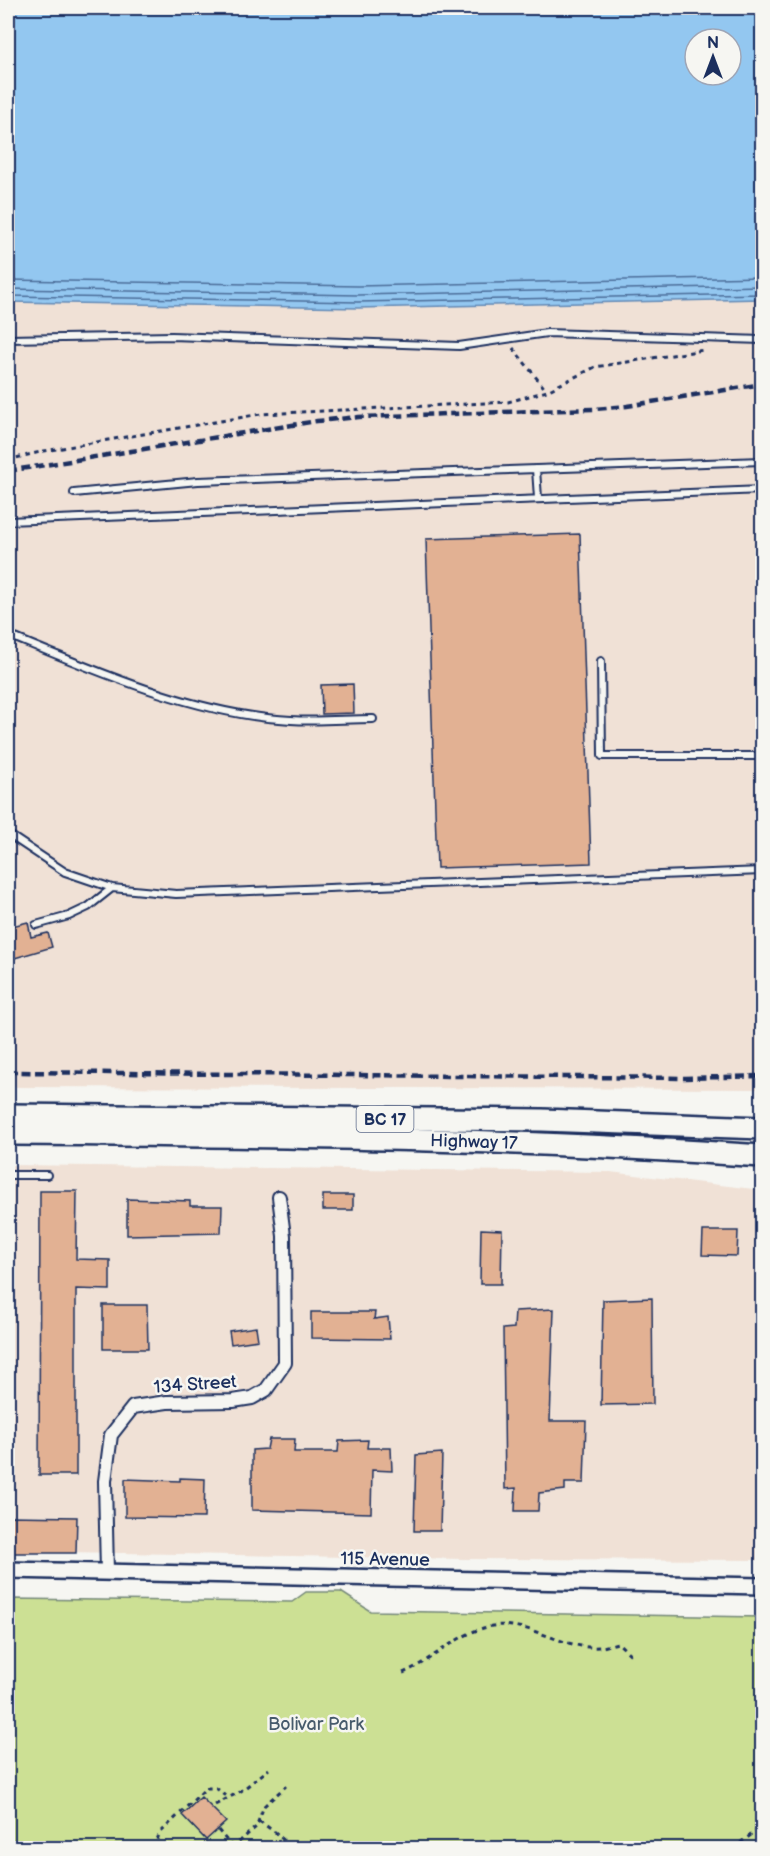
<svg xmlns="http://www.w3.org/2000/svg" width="770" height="1856" font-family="'Balsamiq Sans',sans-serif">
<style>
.built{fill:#f0e1d6}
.green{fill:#cce094;stroke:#748879;stroke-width:1.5}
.water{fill:#93c7f0;stroke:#638ab6;stroke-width:1.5;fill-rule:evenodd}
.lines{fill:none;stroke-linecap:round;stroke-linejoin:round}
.shore{stroke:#4b6c98;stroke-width:1.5}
.building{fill:#e2b193;stroke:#1b2f5e;stroke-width:1.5}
.service-casing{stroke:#1b2f5e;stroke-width:10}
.minor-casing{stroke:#1b2f5e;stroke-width:16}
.tertiary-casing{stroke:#1b2f5e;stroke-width:20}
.trunk-casing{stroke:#1b2f5e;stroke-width:26}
.path{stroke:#1b2f5e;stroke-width:3;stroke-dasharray:4.5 4.5;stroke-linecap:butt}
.service{stroke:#f6f6f2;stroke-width:6}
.minor{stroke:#f6f6f2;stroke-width:12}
.tertiary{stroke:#f6f6f2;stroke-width:15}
.trunk{stroke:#f6f6f2;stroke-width:21}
.rail{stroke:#1b2f5e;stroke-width:4.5;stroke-dasharray:9 4.5;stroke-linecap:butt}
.labels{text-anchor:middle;stroke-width:5;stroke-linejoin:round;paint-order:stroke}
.shield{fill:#f6f6f2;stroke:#5d6b8a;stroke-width:1.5}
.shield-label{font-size:16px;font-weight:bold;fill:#1b2f5e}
.street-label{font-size:18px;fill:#1b2f5e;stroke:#f6f6f2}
.park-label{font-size:18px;fill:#475b6c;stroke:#f6f6f2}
</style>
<rect width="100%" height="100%" fill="#f6f6f2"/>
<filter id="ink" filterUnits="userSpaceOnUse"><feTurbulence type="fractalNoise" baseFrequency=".0167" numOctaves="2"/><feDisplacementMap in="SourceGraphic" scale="12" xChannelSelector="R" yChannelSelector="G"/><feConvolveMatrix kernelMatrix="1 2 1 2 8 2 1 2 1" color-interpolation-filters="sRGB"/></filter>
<g filter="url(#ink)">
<path class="built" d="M762 299V1089L8 1087V302L358 308Z
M8 1165 610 1172 762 1190V1560L466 1559 8 1551Z"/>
<path class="green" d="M306 1592H341L370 1611 762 1617V1848H8V1599L292 1602Z"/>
<path class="water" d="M8 8H762V299L358 308 8 302ZM695 39H731V75H695Z"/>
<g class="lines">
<path class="shore" d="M8 280 358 286 762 277
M8 289 358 295 762 286
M8 296 358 302 762 294"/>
</g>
<path class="building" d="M580 534 591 863 437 868 426 539Z
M353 684 354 713 322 714 321 685Z
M28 922 31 937 48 933 52 947 8 960V927Z
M40 1191H77L76 1259 110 1260V1290L76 1289V1475H39Z
M323 1195H353V1210H323Z
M127 1199 190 1201V1206H222L221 1233 127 1235Z
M481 1229 502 1230 501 1284H480Z
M703 1231H738L737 1256 702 1255Z
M652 1298 653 1404 601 1405 603 1300Z
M103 1305H147L148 1349H103Z
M554 1309 550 1421H586L584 1483H565V1490L539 1493 538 1511H515L516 1488 505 1489 503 1329 514 1328 515 1311Z
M311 1312H375L374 1319 388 1317 390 1339 311 1338Z
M256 1327 258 1340 231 1344 229 1331Z
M269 1439H295L294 1452H338L339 1441 368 1440 367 1448H391L392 1471 372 1470 371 1513 252 1510V1450L267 1449Z
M442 1453 440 1531H414L416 1455Z
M180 1478 205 1479 204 1518 125 1517V1479L180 1481Z
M8 1516 77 1517 76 1553H8Z
M201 1797 226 1822 206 1840 182 1815Z"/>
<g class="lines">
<defs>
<path id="service" d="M8 339 172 336 459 346 547 333 762 340
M536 469 538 498
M74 493 198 481 762 461
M8 521 762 490
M8 635C96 671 195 715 291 720 318 722 346 719 373 719
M601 661 602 756H762
M8 834 65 872 112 888 176 894 762 871
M36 925 69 916 88 907 112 888
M8 1175H47"/>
<path id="minor" d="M107 1572 105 1481 111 1435 133 1407 167 1402 233 1401 252 1398 266 1390 285 1363 284 1236 279 1197"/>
<path id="tertiary" d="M8 1570 762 1586"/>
<g id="trunk">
<path d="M8 1115 542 1120 762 1128"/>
<path id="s1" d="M8 1134C259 1136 512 1138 762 1156"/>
</g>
</defs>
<use href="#service" class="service-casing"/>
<use href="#minor" class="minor-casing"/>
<use href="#tertiary" class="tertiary-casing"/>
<use href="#trunk" class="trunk-casing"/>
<path class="path" d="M513 348 546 390
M8 460 44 451 261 414 508 402 547 391 595 367 704 350
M403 1673C434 1660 458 1632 492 1626 529 1620 563 1650 600 1647 606 1647 612 1644 618 1643L631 1655
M215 1805 241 1791 269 1769
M259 1821 275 1832 292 1848
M218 1830 233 1848
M153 1848 160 1833 206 1788H216L229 1798
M232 1848 256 1827 264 1806 286 1786
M733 1848 762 1827"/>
<use href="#service" class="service"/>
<use href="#minor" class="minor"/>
<use href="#tertiary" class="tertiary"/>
<use href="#trunk" class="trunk"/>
<path class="rail" d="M8 471 317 421 359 417 595 409 627 406 762 384
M8 1072 686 1078 762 1076"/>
</g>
</g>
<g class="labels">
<rect class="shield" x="356.5" y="1106" width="57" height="26" rx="4.5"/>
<g class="shield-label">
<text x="385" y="1125">BC 17</text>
</g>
<g class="street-label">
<text dy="6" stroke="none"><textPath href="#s1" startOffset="466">Highway 17</textPath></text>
<text transform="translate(195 1384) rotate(-4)" y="6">134 Street</text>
<text transform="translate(385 1559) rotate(1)" y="6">115 Avenue</text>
</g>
<g class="park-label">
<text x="316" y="1730">Bolivar Park</text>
</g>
</g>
<rect width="770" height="1856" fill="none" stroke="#f6f6f2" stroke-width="30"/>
<rect x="15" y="15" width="740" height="1826" fill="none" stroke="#1b2f5e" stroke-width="2" filter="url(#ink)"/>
<g transform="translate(713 57)"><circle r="28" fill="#f6f6f2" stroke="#9ea6b7" stroke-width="1.5"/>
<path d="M0-4.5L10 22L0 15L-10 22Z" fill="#1b2f5e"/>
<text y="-9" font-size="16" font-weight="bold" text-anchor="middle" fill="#1b2f5e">N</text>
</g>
</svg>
